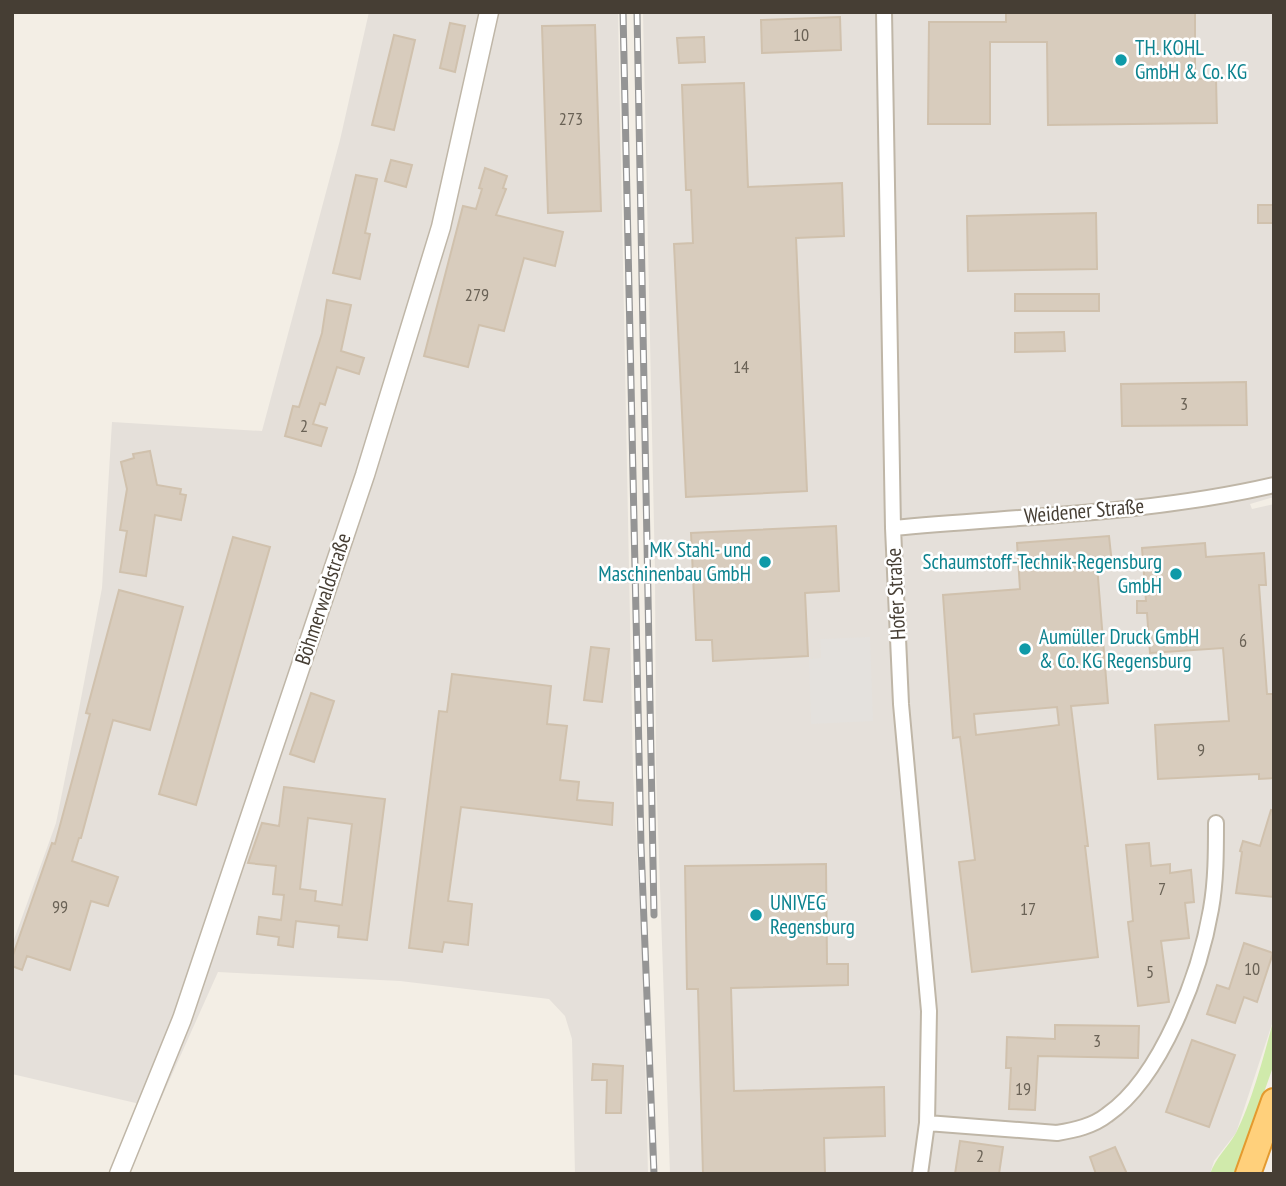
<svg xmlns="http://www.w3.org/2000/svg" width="1286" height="1186" font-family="'PT Sans Narrow',sans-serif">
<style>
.industrial{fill:#e5e0da}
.green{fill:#d0eaab}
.parking{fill:#e4e1dd}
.building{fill:#d8ccbd;stroke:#d0c1ad;stroke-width:2;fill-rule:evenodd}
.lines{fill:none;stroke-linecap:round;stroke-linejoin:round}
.minor-casing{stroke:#bfb6a7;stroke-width:18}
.tertiary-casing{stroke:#bfb6a7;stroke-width:21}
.trunk-casing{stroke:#e49a2e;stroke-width:28}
.minor{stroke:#fff;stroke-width:14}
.tertiary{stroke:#fff;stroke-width:18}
.trunk{stroke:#ffd07b;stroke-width:24}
.rail-casing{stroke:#959595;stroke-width:7}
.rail{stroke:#fff;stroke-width:4.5;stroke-dasharray:13;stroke-linecap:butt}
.culture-dot{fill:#0f9aa8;stroke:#fff;stroke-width:2.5}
.labels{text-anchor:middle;stroke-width:5;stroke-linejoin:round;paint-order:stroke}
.number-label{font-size:18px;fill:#6a6256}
.culture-label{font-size:21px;fill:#0d838f;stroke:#fff;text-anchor:start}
.street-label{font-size:21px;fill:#463e34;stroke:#fff}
</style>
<rect width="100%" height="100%" fill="#f3eee5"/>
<path class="industrial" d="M369 12H618L633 772 643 974 648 1174H575L572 1039 565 1016 549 999 400 981 218 972 157 1108 12 1074V945L56 823 79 709 102 588 112 422 262 431 340 140Z
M643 12H1274V497L1250 504 1252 509 1274 504V1018L1236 1133 1214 1161 1210 1174H670L656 771 655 573Z"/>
<path class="green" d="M1274 1018V1064L1235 1174H1210C1216 1157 1228 1147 1236 1133 1252 1102 1265 1052 1274 1018Z"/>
<path class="parking" d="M870 637 873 721 811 724 809 659 821 658 820 639Z"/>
<path class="building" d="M1006 12H1195V79L1216 78 1217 123 1048 125 1047 42H990V124H928L929 22H1006Z
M840 17 841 50 762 53 761 20Z
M450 23 465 26 455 72 440 68Z
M595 25 601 211 548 213 542 26Z
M394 35 415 40 394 130 372 125Z
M704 37 705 62 679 63 677 38Z
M744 83 748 187 842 183 844 236 796 238 807 491 686 497 674 244 693 243 691 190H686L682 85Z
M391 160 412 165 406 187 385 181Z
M485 168 507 176 503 188 506 189 496 215 563 232 555 266 524 258 504 331 479 325 468 367 424 356 463 206 476 209 482 189 479 188Z
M356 175 377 179 365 233 370 234 360 279 333 273Z
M1258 205H1274V223H1258Z
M1096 213 1097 269 968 271 967 216Z
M1015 294H1099V311H1015Z
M327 300 351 305 341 351 364 358 359 374 337 367 325 405 320 403 313 424 327 428 321 446 285 436 293 406 299 407 322 333Z
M1064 332 1065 351 1015 352V333Z
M1246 382 1247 425 1122 426 1121 384Z
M150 451 157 485 181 489 180 494 186 495 181 520 155 515 146 576 120 572 127 531 120 530 127 489 121 462 134 458 133 454Z
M836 526 839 591 805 593 808 656 713 661 712 640H696L691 533Z
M1109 536 1112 564 1097 565 1108 703 1071 706 1088 846H1085L1098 957 972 972 959 862 975 860 960 737 953 738 943 595 1020 589 1017 543ZM1057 707 1059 725 976 735 974 714Z
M233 537 270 547 196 805 159 794Z
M1205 543 1206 557 1264 553 1266 585H1259L1267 694H1274V778L1259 779V774L1158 779 1155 725 1229 721 1223 648 1150 653 1147 613H1137V601H1146L1142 548Z
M119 590 183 607 150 730 113 720 81 838H79L72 861 118 877 108 906 91 901 70 970 27 956 22 970 12 966V958L52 843 55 844 90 714 86 713Z
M591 647 609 649 602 702 584 700Z
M452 674 551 686 547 724 567 726 560 780 579 782 577 800 613 803 612 825 461 807 448 901 472 904 468 945 444 942 442 952 409 948 439 711 447 712Z
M311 693 334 701 314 762 290 754Z
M284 787 385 799 367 940 338 937 339 926 296 921 293 947 278 945 279 937 257 934 259 917 281 920 284 895 273 894 276 866 248 863 262 823 279 826ZM308 818 352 824 342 905 315 901 316 891 300 889Z
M1271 810 1274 811V897L1236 893 1242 852 1240 851 1243 841 1260 846Z
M1149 843 1151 866 1170 864V873L1191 870 1194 902 1185 903 1189 938 1161 941 1169 1002 1138 1006 1128 922 1133 921 1126 845Z
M826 864 827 964H848V985L731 988 734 1091 884 1087 885 1136 824 1138 825 1174H703L698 989H687L685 866Z
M1244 943 1273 953 1257 1002 1244 997 1235 1023 1207 1014 1217 985 1229 989Z
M1055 1025 1139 1026 1138 1058 1038 1056 1035 1110 1009 1109 1011 1068H1006L1007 1037 1055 1039Z
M1192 1040 1235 1055 1209 1127 1166 1112Z
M593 1064 623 1066 621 1113H606L607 1080H592Z
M960 1141 1003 1147 999 1174H955Z
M1115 1147 1127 1174H1096L1090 1157Z"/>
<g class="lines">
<defs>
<path id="minor" d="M884 12 893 528 901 704 929 1011 927 1123 920 1174
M893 528C1020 516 1149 514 1274 485
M927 1123 1057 1133C1075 1130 1093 1126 1107 1115 1162 1077 1200 973 1211 909 1216 881 1216 852 1216 823"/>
<path id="tertiary" d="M119 1174 182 1019 365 475 441 227 489 12"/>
<path id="trunk" d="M1248 1174 1274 1101"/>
</defs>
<use href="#minor" class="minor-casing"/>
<use href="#tertiary" class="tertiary-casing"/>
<use href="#trunk" class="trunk-casing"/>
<use href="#minor" class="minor"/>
<use href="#tertiary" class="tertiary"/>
<use href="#trunk" class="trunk"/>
<defs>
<path id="rail" d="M623 12 641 846 654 1174
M637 12 654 915"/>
</defs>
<use href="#rail" class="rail-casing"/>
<use href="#rail" class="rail"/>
</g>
<g class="culture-dot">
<circle cx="1121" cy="60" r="7"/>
<circle cx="765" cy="562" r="7"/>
<circle cx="1176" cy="574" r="7"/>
<circle cx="1025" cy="649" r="7"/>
<circle cx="756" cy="915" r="7"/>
</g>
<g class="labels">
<g class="number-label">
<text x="801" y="41">10</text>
<text x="571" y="125">273</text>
<text x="477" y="301">279</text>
<text x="741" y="373">14</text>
<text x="1184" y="410">3</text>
<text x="304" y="432">2</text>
<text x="1243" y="647">6</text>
<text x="1201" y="756">9</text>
<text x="1162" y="895">7</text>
<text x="60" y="913">99</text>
<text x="1028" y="915">17</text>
<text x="1252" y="975">10</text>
<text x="1150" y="978">5</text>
<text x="1097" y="1047">3</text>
<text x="1023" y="1095">19</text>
<text x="980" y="1162">2</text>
</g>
<g class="culture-label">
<text x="1135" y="55">TH. KOHL<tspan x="1135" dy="24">GmbH &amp; Co. KG</tspan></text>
<text x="751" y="557" text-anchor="end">MK Stahl- und<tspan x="751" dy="24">Maschinenbau GmbH</tspan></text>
<text x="1162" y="569" text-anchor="end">Schaumstoff-Technik-Regensburg<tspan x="1162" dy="24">GmbH</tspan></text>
<text x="1039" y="644">Aumüller Druck GmbH<tspan x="1039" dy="24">&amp; Co. KG Regensburg</tspan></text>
<text x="770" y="910">UNIVEG<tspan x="770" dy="24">Regensburg</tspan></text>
</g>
<g class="street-label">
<text transform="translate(1084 511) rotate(-5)" y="7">Weidener Straße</text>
<text transform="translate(896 594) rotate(-93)" y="7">Hofer Straße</text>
<text transform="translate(323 599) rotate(-72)" y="7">Böhmerwaldstraße</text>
</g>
</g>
<rect width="1286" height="1186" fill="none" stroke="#463e34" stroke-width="28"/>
</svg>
